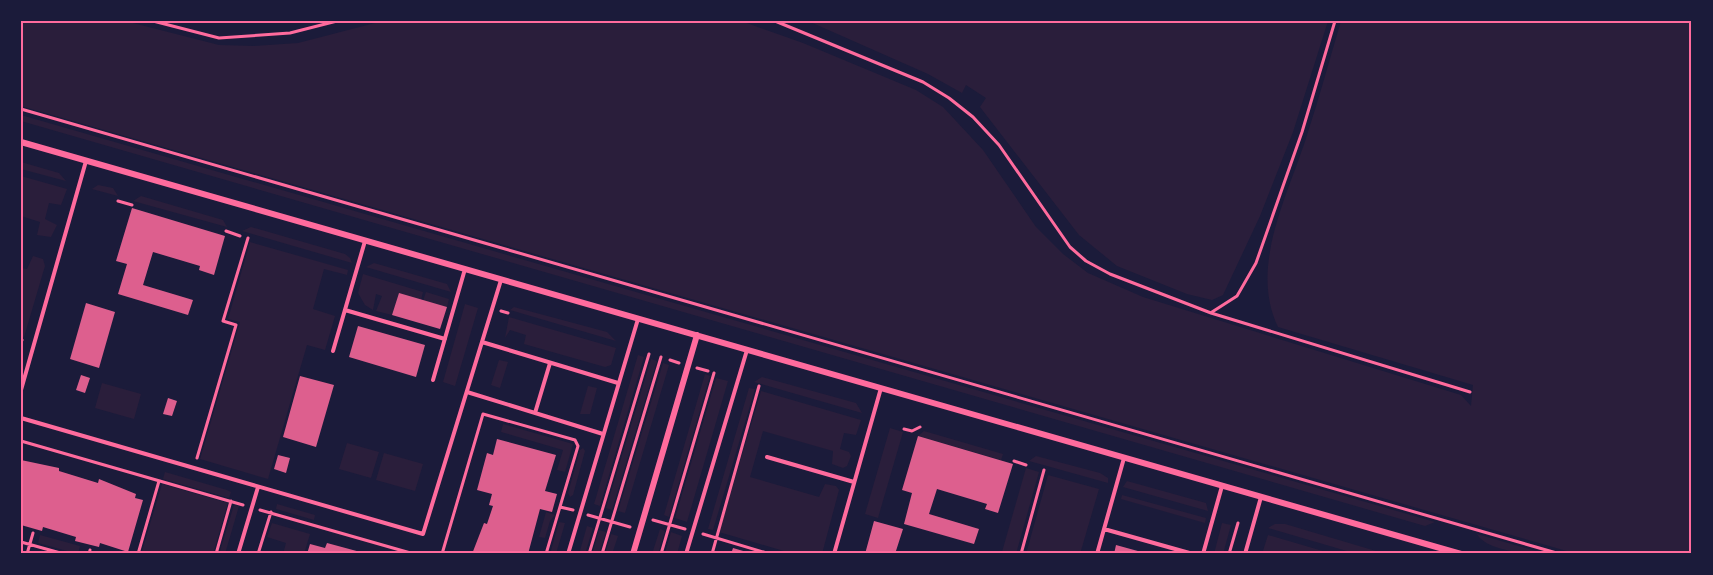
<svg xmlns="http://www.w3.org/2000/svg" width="1713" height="575" font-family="'Crimson Pro',serif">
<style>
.green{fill:#2a1e3b}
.building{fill:#dd5f8e}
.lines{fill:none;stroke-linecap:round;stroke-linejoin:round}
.path{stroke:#ff6b9d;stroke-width:3}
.service{stroke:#ff6b9d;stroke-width:4}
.minor{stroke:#ff6b9d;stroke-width:6}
.neatline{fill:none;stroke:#ff6b9d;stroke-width:2}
</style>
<rect width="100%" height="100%" fill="#1b1b3a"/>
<path class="green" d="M21 21H125L219 45 254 46 298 43 383 21H741L803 43 916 90 943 107 983 150 1036 227 1063 254 1088 273 1143 297 1461 395 1471 406 1473 385 1278 327C1248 265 1290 192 1308 132 1320 95 1330 58 1341 21H1692V554H1577L21 106Z
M808 21H1328L1293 132 1260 216 1223 295 1212 300 1187 294 1117 266 1079 235 980 107 986 98 966 85 962 93 928 74Z
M21 115 1435 522 1425 526 21 121Z
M21 162 59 173 66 181 21 169Z
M21 176 67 189 61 205 49 203 45 219 57 225 51 237 37 235 40 222 21 216Z
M98 185 113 188 118 196 92 189Z
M141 196 223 220 227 227 133 201Z
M251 227 345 254 350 258 352 263 242 231Z
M250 242 348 270 347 275 324 269 313 309 335 316 325 350 307 345 268 479 200 459 240 322 228 319Z
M33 256 43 259 45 266 24 337 21 336V268L27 269Z
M374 263 447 284 451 292 366 267Z
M363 274 423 292 421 300 399 294 392 315 376 311 382 296 376 294 373 310 365 305 358 293Z
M426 292 449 299 447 307 423 301Z
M465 304 478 308 455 386 443 382Z
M514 307 607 332 616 341 510 310Z
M509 317 616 348 611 365 605 367 524 344 526 335 510 330 505 338Z
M638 355 644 357 600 506 594 504Z
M651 359 657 361 612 510 606 508Z
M499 360 508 362 500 388 491 385Z
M663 363 669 365 625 513 618 511Z
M705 374 710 376 669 517 664 515Z
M762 377 856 403 862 413 754 382Z
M716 378 728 381 687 522 675 518Z
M102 383 141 394 134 419 95 408Z
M588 386 597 388 590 414H580Z
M749 388 755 389 713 530 708 529Z
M761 391 861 420 856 435 844 433 840 449 849 452 851 456 847 466 843 468 832 464 833 451 763 431 750 477 819 497 825 484 836 486 839 490 822 554H794L719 532Z
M503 424 573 444 565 472 557 470 563 450 501 432Z
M890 428 903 432 878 518 865 514Z
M924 431 1003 454 1001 460 918 436Z
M347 443 379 452 371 478 339 469Z
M583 448 585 451 573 495 570 497 568 493 580 450Z
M384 453 423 464 415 491 376 480Z
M1036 456 1100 473 1108 478V483L1029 461Z
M1026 468 1039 472 1016 554 1002 552Z
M165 472 227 490 231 492 229 498 163 479Z
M1048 475 1099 489 1080 554H1026Z
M1127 481 1206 503 1208 511 1123 487Z
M162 484 228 503 213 554H141Z
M1122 495 1206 518 1205 523 1121 499Z
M277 504 315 515 314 520 276 509Z
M234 505 239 506 225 554H219Z
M546 512 555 515 550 521 545 538 539 537Z
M559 522 565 523 556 554H550Z
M272 523 310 534 304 554H283L286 543 267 537Z
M1222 523 1231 525 1223 554H1214Z
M1275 524H1285L1386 554H1357L1268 528Z
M587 526 593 528 585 554H579Z
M660 529 665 531 658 554H652Z
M599 530 606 532 599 554H592Z
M671 532 682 536 677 554 665 553Z
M611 534 618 536 612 554H605Z
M1477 534 1546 554C1528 554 1486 551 1477 534Z
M40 535 80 546 78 554 38 543Z
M1268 535 1333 554H1262Z"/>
<path class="building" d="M132 208 225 236 214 275 199 270 200 266 153 252 143 285 193 300 188 315 118 294 127 264 116 261Z
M399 293 447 307 440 329 392 315Z
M86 303 115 312 99 368 70 359Z
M358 326 425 345 416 377 349 357Z
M81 375 90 378 85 393 76 390Z
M300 376 334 385 316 447 283 437Z
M168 398 177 401 172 416 163 414Z
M918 436 1013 464 998 513 985 509 987 504 937 489 929 514 979 529 974 544 904 524 912 493 902 490Z
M497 439 556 455 545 491 557 494 552 512 540 509 528 554H472L484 523 487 524 493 506 489 505 492 494 477 490 487 453 493 455Z
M278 455 290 458 286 473 274 469Z
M21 460 59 468V471L98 483 99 479 136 494 135 498 143 500 128 552 100 543 99 547 75 541 76 537 43 527 42 531 21 525Z
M874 521 903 529 895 554H865Z
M327 543 364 553V554H307L310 544 325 548Z
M1116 545 1145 553V554H1114Z
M733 548 750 553V554H731Z"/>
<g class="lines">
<path class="path" d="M153 21 219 38 290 33 337 21
M775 21 923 82 949 98 973 117 999 145 1070 247 1086 261 1110 274 1211 313 1470 392
M21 109 1560 554
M118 201 132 205
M226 231 240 236
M501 311 508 313
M1212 312 1237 296 1256 263 1302 132 1335 21
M21 342 22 340
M670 360 679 363
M697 368 708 371
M904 429 912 431 920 427
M21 441 243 505
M197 458 236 325 223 321 248 238
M1014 461 1026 465
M560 507 573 510
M260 510 414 554
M588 515 630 527
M653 520 685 529
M703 534 770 554
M21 542 64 554
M27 554 33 533
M89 554 90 550
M138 554 159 481
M216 554 231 501
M258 554 271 512
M442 554 483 414 575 440 578 446 546 554
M589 554 649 354
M602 554 661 357
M661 554 714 373
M712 554 759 386
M1021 554 1044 470
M1229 554 1238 523"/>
<path class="service" d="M345 310 445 339
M482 342 618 383
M333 351 365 241
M433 380 465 269
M21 390 86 161
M467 392 603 434
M535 413 550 363
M21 418 423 534 501 280
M767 457 854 482
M1104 529 1193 554
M238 554 258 487
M568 554 638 319
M686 554 747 350
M834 554 881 388
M1097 554 1124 458
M1203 554 1222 486
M1245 554 1261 497"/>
<path class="minor" d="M21 142 1461 554
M633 554 697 335"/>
</g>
<rect width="1713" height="575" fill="none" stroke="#1b1b3a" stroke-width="45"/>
<rect x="22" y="22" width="1668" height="530" class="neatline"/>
</svg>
